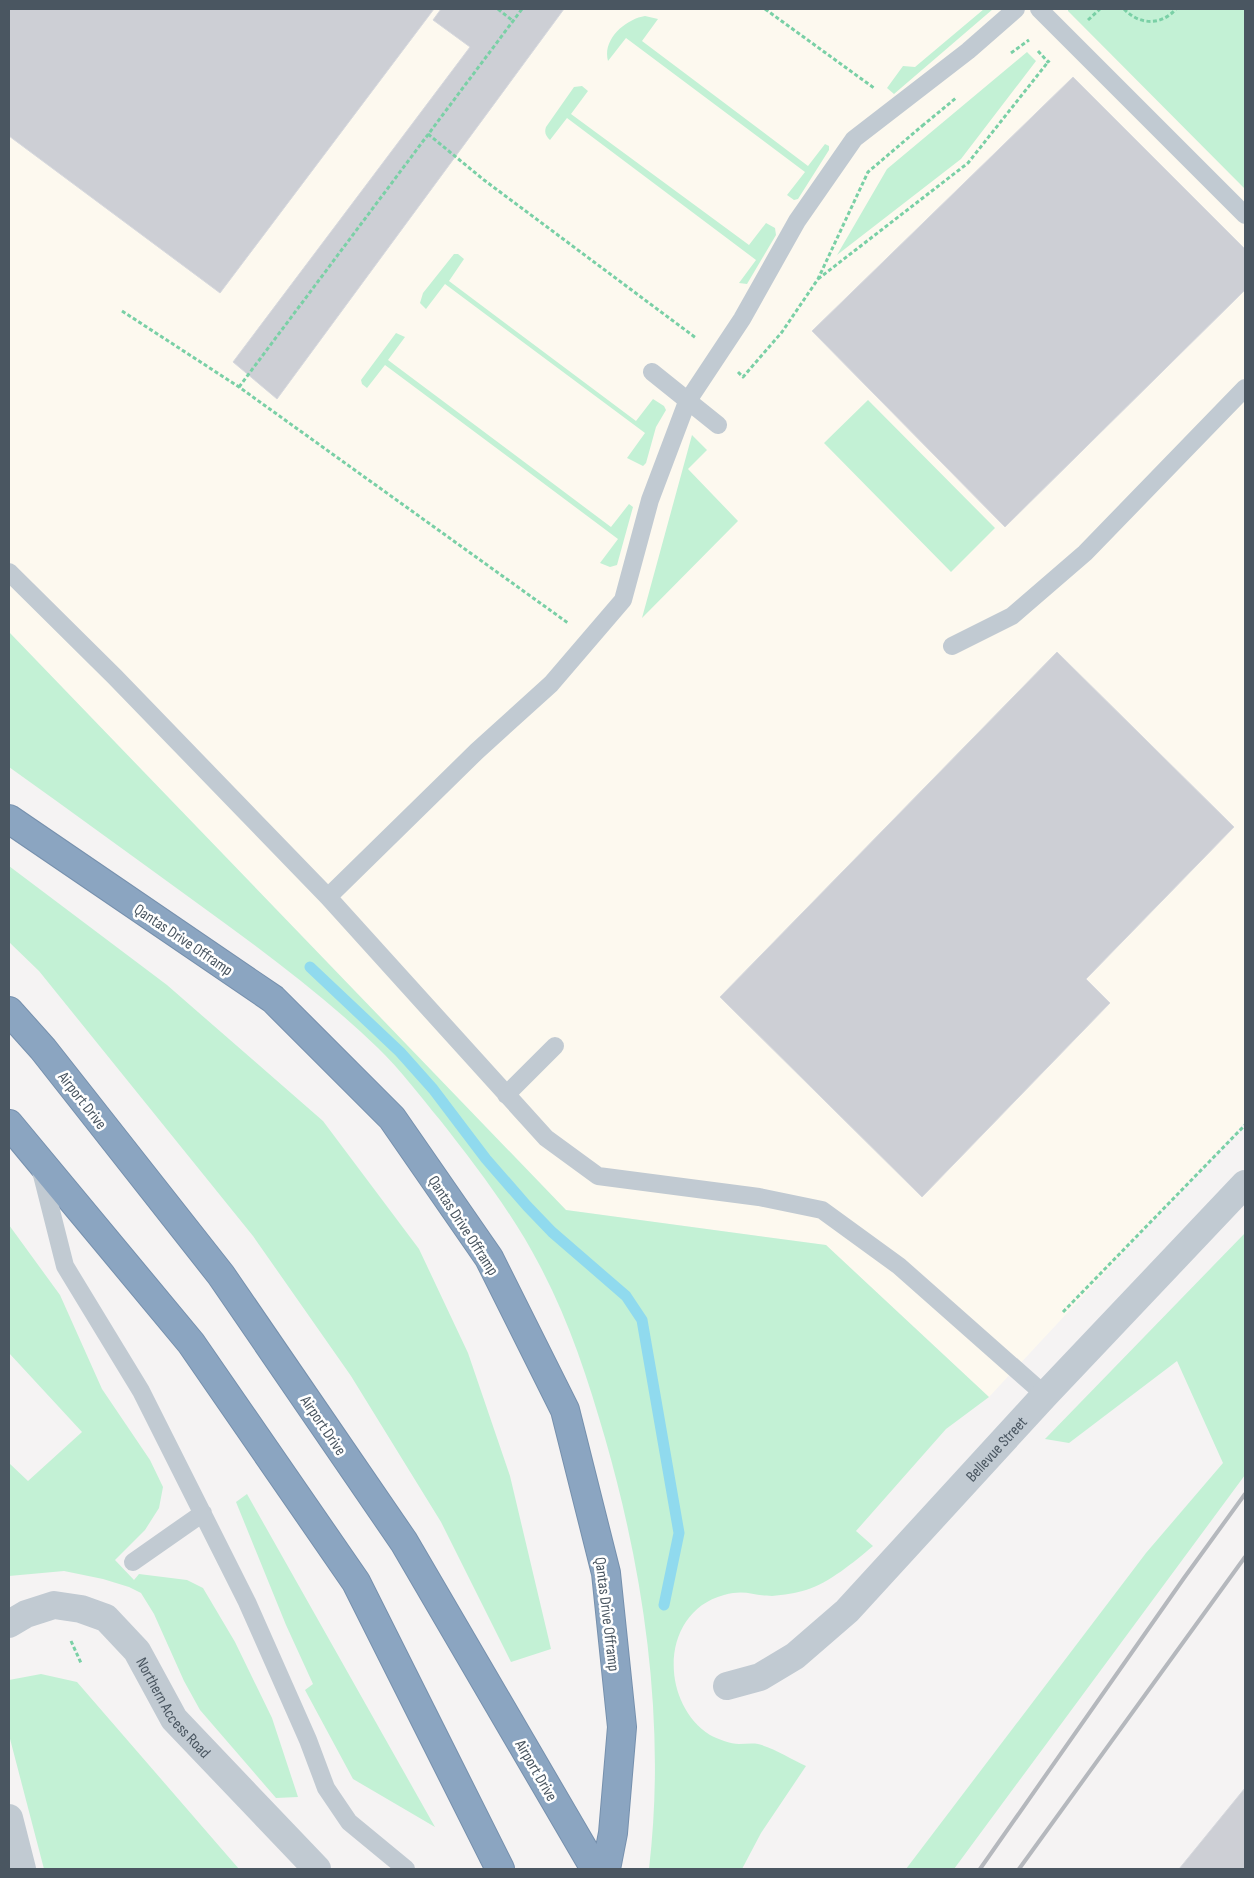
<svg xmlns="http://www.w3.org/2000/svg" width="1254" height="1878" font-family="'Sofia Sans Condensed',sans-serif">
<style>
.commercial{fill:#fdf9ef}
.green{fill:#c3f1d5}
.lines{fill:none;stroke-linecap:round;stroke-linejoin:round}
.stream{stroke:#90daee;stroke-width:11}
.building{fill:#cdcfd5;stroke:#d7d9de}
.highway-casing{stroke:#7690ad;stroke-width:30}
.path{stroke:#7ad0a6;stroke-width:3;stroke-dasharray:4 2.5;stroke-linecap:butt}
.lane{stroke:#c1cad2;stroke-width:18}
.street{stroke:#c1cad2;stroke-width:28}
.highway{stroke:#8ba5c1;stroke-width:28}
.rail{stroke:#b5b8bd;stroke-width:4}
.labels{text-anchor:middle;stroke-width:5;stroke-linejoin:round;paint-order:stroke}
.street-label{font-size:16px;fill:#4a5661;stroke:#fff}
</style>
<rect width="100%" height="100%" fill="#f5f3f3"/>
<path class="commercial" d="M9 9H1245V1122L989 1397 826 1245 566 1210 9 632Z"/>
<path class="green" d="M984 9H993L894 94 887 88 903 66 915 67Z
M1068 9H1245V189L1068 11Z
M645 16 658 19 642 41 808 166 825 144 829 146V150L798 199 794 200 787 195 805 172 626 38 608 61C602 39 626 19 645 16Z
M1027 52 1036 61 961 159 837 255 887 169Z
M582 86 588 91 571 114 749 245 766 223 775 228 776 235 747 284 739 283 756 260 567 118 550 140C546 136 544 133 546 127L574 87Z
M454 254H458L464 259 449 281 636 421 653 399 664 406 666 410 656 427 646 463 643 466 627 458 645 433 445 284 426 309 420 303 423 293Z
M396 333 405 337 388 360 611 527 629 504 633 507 617 565 610 567 600 563 618 539 385 365 367 388 362 384 361 380Z
M868 400 995 528 951 572 824 443Z
M692 435 707 450 688 469 738 521 642 618Z
M9 632 566 1210 826 1245 989 1397 946 1429 856 1531 873 1546C854 1562 829 1583 806 1590 797 1593 783 1595 772 1596 753 1596 746 1589 724 1595 660 1612 659 1702 710 1735 717 1739 731 1744 739 1744 745 1744 752 1743 758 1744 774 1748 791 1759 806 1766L761 1833 742 1869H649C666 1725 645 1577 605 1438 588 1379 569 1321 540 1266 513 1214 476 1166 440 1120 420 1096 400 1069 378 1048 322 994 259 948 197 903 134 857 72 812 9 767Z
M9 866 167 985 323 1121 419 1249 468 1353 510 1476 551 1649 511 1662 441 1522 351 1376 253 1236 39 971 9 942Z
M9 1225 60 1295 102 1389 150 1460 163 1487 159 1508 145 1530 115 1560 134 1580 139 1574 187 1580 203 1588 235 1642 272 1718 298 1797 276 1798 200 1710 184 1681 154 1614 141 1593 129 1587 103 1579 64 1571 9 1576V1463L28 1481 82 1432 9 1353Z
M1245 1233V1475L954 1869H906L1146 1553 1223 1463 1177 1361 1069 1443 1045 1439Z
M247 1494 435 1827 353 1779 305 1690 313 1684 286 1625 236 1502Z
M41 1674 77 1682 239 1869H44L9 1735V1680Z"/>
<g class="lines">
<path class="stream" d="M310 967 400 1052 433 1089 486 1159 527 1206 552 1232 626 1296 642 1320 679 1533 664 1605"/>
</g>
<path class="building" d="M9 9H434L220 293 9 136Z
M441 9H564L277 399 233 362 470 47 433 20Z
M1073 77 1245 249V290L1005 527 812 331Z
M1057 652 1234 827 1086 979 1110 1003 922 1197 720 997Z
M1245 1788V1869H1179Z"/>
<g class="lines">
<defs>
<path id="highway" d="M9 819 273 999 392 1118 489 1258 565 1410 606 1573 622 1727 613 1833 606 1869
M9 1011 43 1049 221 1275 404 1542 595 1869
M9 1124 191 1343 356 1582 500 1869"/>
</defs>
<use href="#highway" class="highway-casing"/>
<path class="path" d="M498 9 513 21
M765 9 874 88
M1124 9C1139 25 1161 26 1176 9
M1088 20 1100 9
M1038 51 1048 62 1051 59
M1011 53 1029 40
M922 126 956 98
M428 134 484 180 696 338
M818 279 968 163 1048 62
M122 311 239 387 568 623
M738 372 743 377 782 332 818 279 868 172 922 126
M239 387 522 9
M1063 1312 1245 1125
M71 1641 81 1663"/>
<path class="lane" d="M1039 9 1245 215
M652 372 718 425
M9 572 115 677 328 897 546 1138 598 1176 759 1197 822 1210 899 1266 1045 1395
M952 646 1012 616 1085 553 1245 388
M328 897 477 751 551 684 623 600 650 500 687 402 742 319 797 221 854 139 968 51 1016 9
M506 1095 555 1046
M40 1167 65 1266 141 1391 247 1602 308 1740 326 1788 349 1822 406 1869
M133 1562 203 1513"/>
<g class="street">
<path id="s1" d="M9 1624 26 1614 54 1605 81 1609 106 1618 137 1651 174 1719 317 1869"/>
<path id="s2" d="M727 1686 760 1677 795 1656 847 1611 1045 1395 1245 1184"/>
<path d="M9 1818 22 1869"/>
</g>
<use href="#highway" class="highway"/>
<path class="rail" d="M980 1869 1184 1578 1245 1494
M1019 1869 1245 1557"/>
</g>
<g class="labels">
<g class="street-label">
<text transform="translate(184 939) rotate(34)" y="6">Qantas Drive Offramp</text>
<text transform="translate(83 1100) rotate(52)" y="6">Airport Drive</text>
<text transform="translate(464 1225) rotate(57)" y="6">Qantas Drive Offramp</text>
<text transform="translate(324 1425) rotate(56)" y="6">Airport Drive</text>
<text dy="6" stroke="none"><textPath href="#s2" startOffset="364">Bellevue Street</textPath></text>
<text transform="translate(608 1614) rotate(83)" y="6">Qantas Drive Offramp</text>
<text dy="6" stroke="none"><textPath href="#s1" startOffset="216">Northern Access Road</textPath></text>
<text transform="translate(537 1770) rotate(60)" y="6">Airport Drive</text>
</g>
</g>
<rect width="1254" height="1878" fill="none" stroke="#4a5661" stroke-width="20"/>
</svg>
